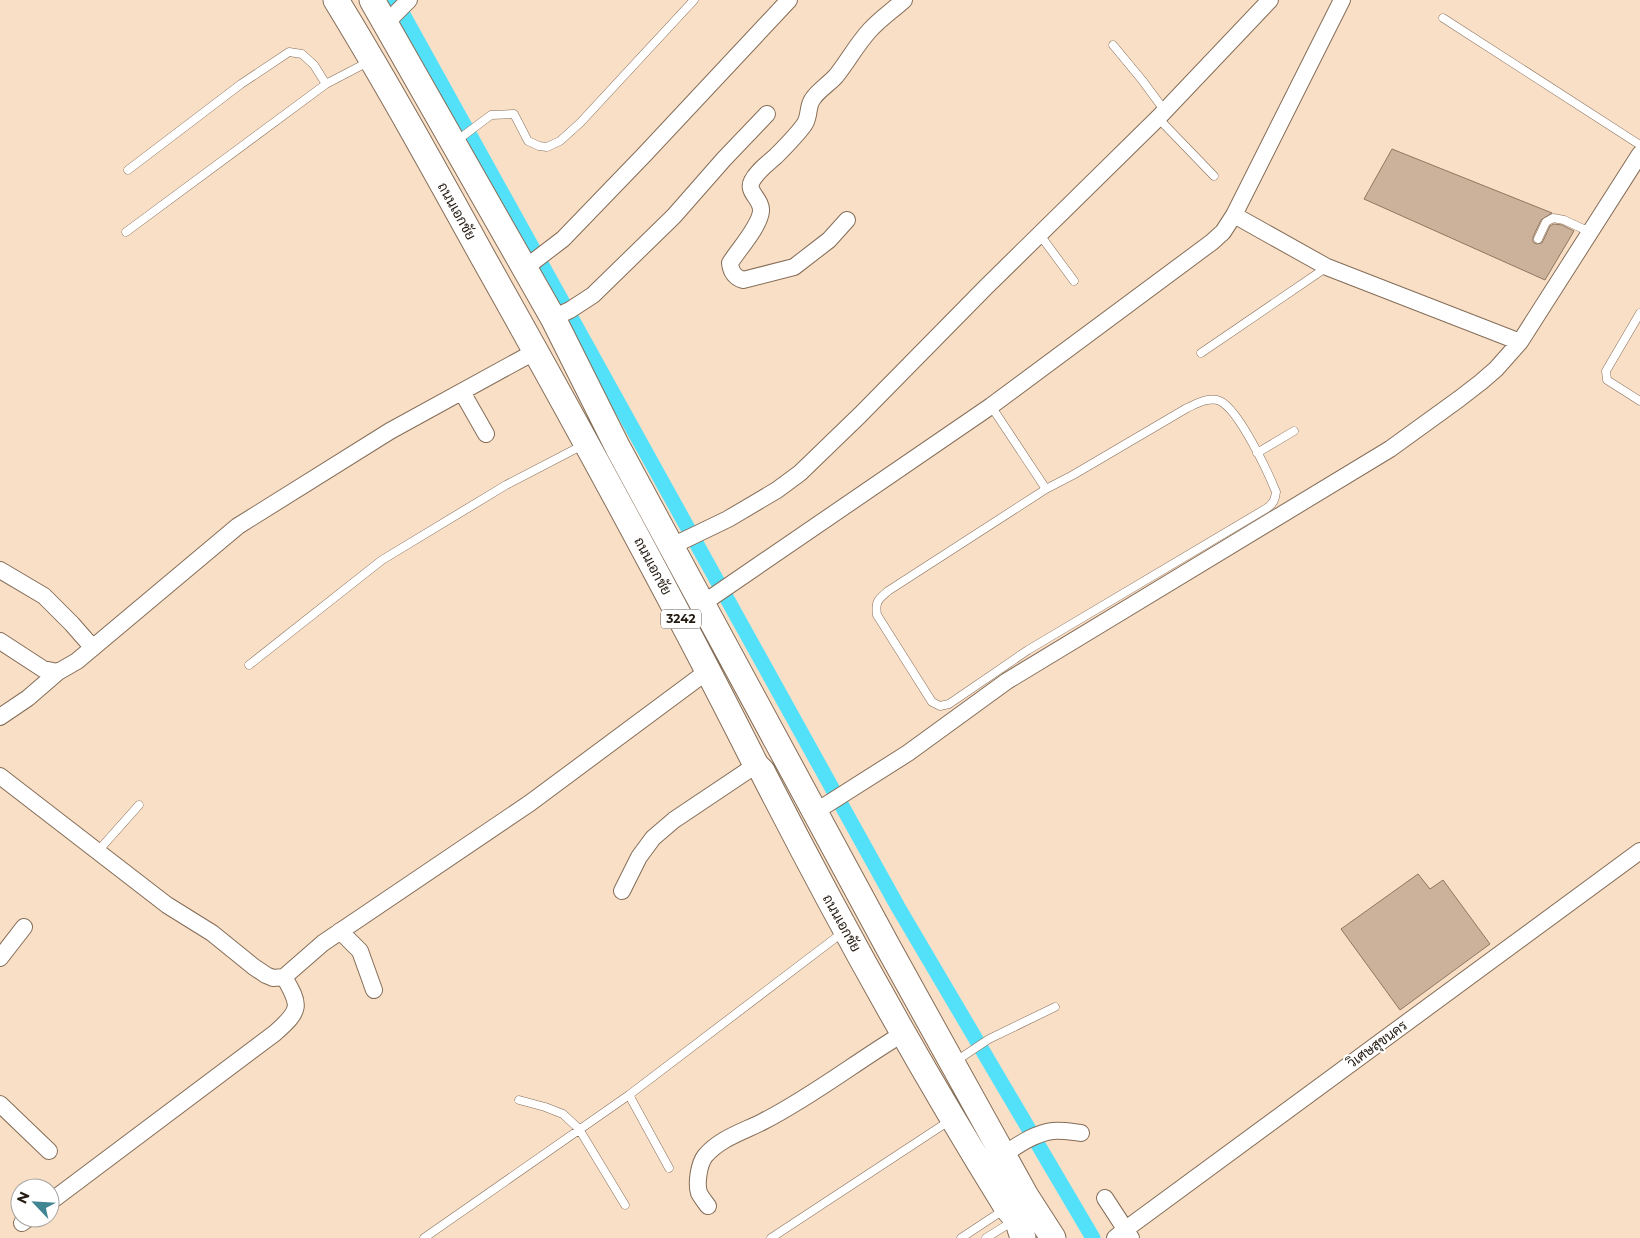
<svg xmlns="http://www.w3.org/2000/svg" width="1640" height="1238" font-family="Montserrat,Sarabun,sans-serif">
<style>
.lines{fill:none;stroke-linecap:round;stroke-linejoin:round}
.canal{stroke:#53e1fa;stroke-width:15}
.building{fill:#ccb29b;stroke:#8e7761}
.service-casing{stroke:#846d57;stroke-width:9}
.minor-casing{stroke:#846d57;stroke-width:18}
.primary-casing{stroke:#846d57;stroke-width:27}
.service{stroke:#fff;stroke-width:8}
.minor{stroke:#fff;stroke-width:16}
.primary{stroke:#fff;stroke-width:25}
.labels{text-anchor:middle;stroke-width:4;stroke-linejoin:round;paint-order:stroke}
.shield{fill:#fff;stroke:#665f59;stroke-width:1}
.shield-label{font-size:12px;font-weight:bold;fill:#241b12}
.street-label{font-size:14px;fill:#241b12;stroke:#fff}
</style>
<rect width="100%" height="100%" fill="#fadfc7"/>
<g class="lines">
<path class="canal" d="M395 0 898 907 1093 1238"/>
</g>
<path class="building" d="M1392 149 1552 213 1541 220 1533 237V242L1536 244 1542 243 1550 226 1554 224 1562 225 1574 231 1545 280 1364 199Z
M1418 874 1430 889 1443 880 1490 944 1400 1010 1341 929Z"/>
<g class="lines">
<defs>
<path id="service" d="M1443 18 1640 145
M1113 45 1142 80 1165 111
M1158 118 1214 176
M455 142 491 115 514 114 528 141 539 146 547 147 560 141 580 123 694 0
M128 170 241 84 289 52 302 54 314 65 326 84
M126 232 326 84 368 62
M1040 235 1074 281
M1538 239 1546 222 1553 218 1564 220 1590 232
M1640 313 1606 371 1607 380 1640 401
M1201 353 1327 267
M991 406 1046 489 1073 475 1187 408C1196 404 1210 396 1220 401 1239 410 1268 472 1276 492 1275 500 1273 504 1267 508L1028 650 949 704 940 706 932 702 877 615C875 601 878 600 888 591L1046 489
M1257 453 1294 431
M249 665 382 560 506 485 583 445
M98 851 139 805
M956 1061 989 1039 1055 1007
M629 1095 669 1168
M519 1100 545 1107 563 1114 579 1129 625 1205
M424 1238 629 1095 842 933
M771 1238 949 1121
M961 1238 1005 1209
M986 1238 1015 1220"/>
<path id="minor" d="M386 23 409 0
M1234 215 1327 267 1520 342
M847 220 829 240 794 267 743 280C734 277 731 272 730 263 738 250 760 226 761 211 762 199 746 192 752 181 757 171 767 164 776 156 785 147 796 136 804 125 810 117 807 108 812 100 817 91 829 84 836 76 848 61 857 44 870 30 880 19 893 10 904 0
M525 268 563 239 644 155 789 0
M553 318 570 310 593 295 674 216 724 159 767 114
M462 392 486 434
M672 546 728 519 777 490 800 473 860 415 986 287 1158 118 1270 0
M0 570 44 596 72 624 93 648
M702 604 991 406 1212 242 1223 232 1234 215 1342 0
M0 641 43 669 58 672
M0 717 28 698 58 672 77 661 238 526 390 431 536 351
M0 776 167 905 212 933 254 967 266 975 273 978 284 977 323 943 530 803 709 670
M815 812 908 753 1007 681 1390 449 1459 399 1481 382 1496 369 1520 342 1640 154
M622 891 639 857 653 838 674 820 756 765
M340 931 360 951 374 990
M0 958 24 927
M0 1104 49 1151
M1003 1155C1018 1145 1035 1133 1053 1131 1062 1130 1072 1132 1081 1133
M1105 1198 1131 1238
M50 1202 275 1033C301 1010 301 1006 284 977
M708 1206C705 1202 701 1197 699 1193 696 1183 699 1164 705 1156 720 1138 745 1131 764 1121 813 1096 857 1061 904 1033
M22 1223 29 1218
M1115 1238 1126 1229 1640 851"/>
<path id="primary" d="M336 0C388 85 436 172 484 259 578 426 670 594 756 765L762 771C838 920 919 1066 1007 1208L1017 1219 1023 1238
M372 0 553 318 618 448 888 947 1026 1196 1053 1238"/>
</defs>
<use href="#service" class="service-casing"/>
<use href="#minor" class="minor-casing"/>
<use href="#primary" class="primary-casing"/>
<use href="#service" class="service"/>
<use href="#minor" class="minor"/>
<use href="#primary" class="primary"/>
</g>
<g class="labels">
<rect class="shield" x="661" y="609.5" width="40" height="19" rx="4"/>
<g class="shield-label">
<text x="681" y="623">3242</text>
</g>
<g class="street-label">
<text transform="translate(457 211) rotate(61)" y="5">ถนนเอกชัย</text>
<text transform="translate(653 566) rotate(62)" y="5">ถนนเอกชัย</text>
<text transform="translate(842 923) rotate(61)" y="5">ถนนเอกชัย</text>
<text transform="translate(1377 1044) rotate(-36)" y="5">วิเศษสุขนคร</text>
</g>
</g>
<g transform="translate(35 1203) rotate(295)"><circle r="24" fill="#ffffff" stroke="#a7a4a0"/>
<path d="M0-4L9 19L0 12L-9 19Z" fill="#408592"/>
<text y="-8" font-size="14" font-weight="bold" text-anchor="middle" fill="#241b12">N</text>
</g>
</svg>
